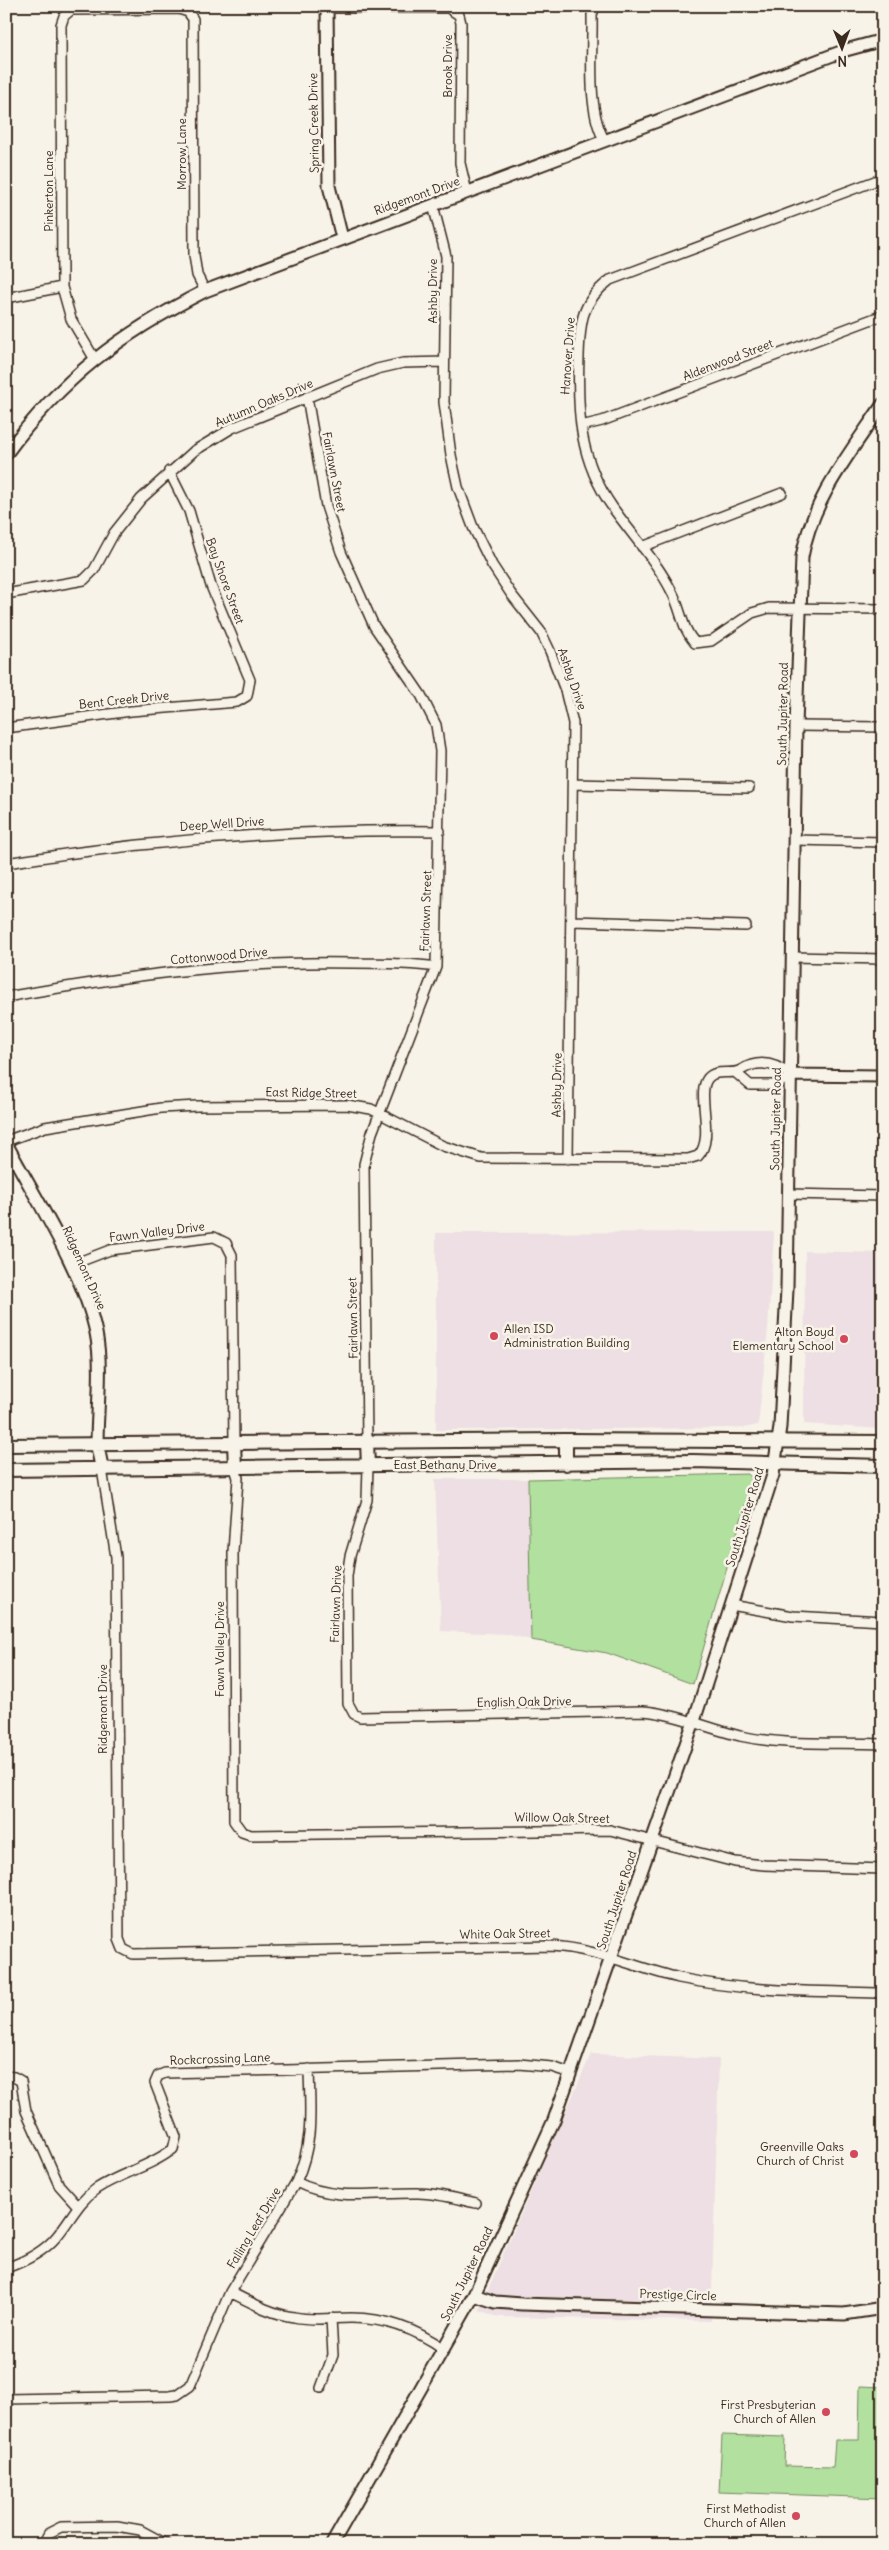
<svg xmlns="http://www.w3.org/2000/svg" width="889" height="2550" font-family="Delius,sans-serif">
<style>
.built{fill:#eddfe3}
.green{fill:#b1e09f;stroke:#76855e}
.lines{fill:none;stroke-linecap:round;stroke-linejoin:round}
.minor-casing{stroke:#3b2a1e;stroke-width:12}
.tertiary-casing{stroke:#3b2a1e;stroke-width:15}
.secondary-casing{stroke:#3b2a1e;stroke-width:16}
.minor{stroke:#f7f3e8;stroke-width:9}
.tertiary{stroke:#f7f3e8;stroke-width:11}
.secondary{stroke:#f7f3e8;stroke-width:12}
.poi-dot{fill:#d1495b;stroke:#f7f3e8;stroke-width:2}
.labels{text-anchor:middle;stroke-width:5;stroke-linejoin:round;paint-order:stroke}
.street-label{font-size:12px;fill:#3b2a1e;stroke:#f7f3e8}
.poi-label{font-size:12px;fill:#3b2a1e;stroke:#f7f3e8;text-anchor:end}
</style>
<rect width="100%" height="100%" fill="#f7f3e8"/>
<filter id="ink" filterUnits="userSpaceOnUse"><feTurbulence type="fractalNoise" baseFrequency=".02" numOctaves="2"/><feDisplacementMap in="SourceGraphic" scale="10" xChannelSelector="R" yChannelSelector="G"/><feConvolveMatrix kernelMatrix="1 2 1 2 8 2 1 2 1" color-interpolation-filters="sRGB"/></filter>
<g filter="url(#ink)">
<path class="built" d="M774 1232 768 1328 758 1425 743 1428 436 1430V1233Z
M805 1251 883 1253V1429L804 1424Z
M435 1479H528L531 1640 507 1634 441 1631Z
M591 2054 719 2059 711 2321 498 2317 479 2310Z"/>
<path class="green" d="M748 1474 753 1479 693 1684 607 1653 531 1640 528 1479Z
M860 2386 883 2387V2498L719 2492 722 2435 785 2437 784 2466 833 2467 835 2440H859Z"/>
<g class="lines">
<defs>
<path id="minor" d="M595 6 592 15C593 51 586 111 605 141
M326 8H448L459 15 461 23 460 163 467 192
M883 178 610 280C581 302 580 322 579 356 577 413 579 460 613 508 633 536 657 562 672 592 682 611 681 627 695 643L711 641 752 613 769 608 883 609
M433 205 446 256 444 402 451 455 458 487 473 527 492 565 511 594 541 632 550 651 565 690 573 723 568 1159
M6 298 62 287
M94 358 71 319 62 287 61 25 64 16 71 10 179 9 188 12 193 19 194 255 197 275 205 291
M307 397 326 506 341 552 374 626 421 695 436 725 440 751 436 967 372 1133 364 1164 367 1442
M581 426 602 421 883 315
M642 547 782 493
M6 594 84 580 94 570 114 533 141 499 194 451 232 428 377 369 403 363 444 362
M796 726 883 727
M6 728 131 711 237 702 247 696 250 680 211 586 189 511 169 471
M574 784 749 788
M794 840 883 842
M6 863C153 839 291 829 440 831
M572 921 746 926
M792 957 883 959
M6 997C120 977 237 960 353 963 381 963 409 963 436 967
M6 1141 45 1127 161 1108 197 1106 347 1105 371 1109 443 1146 481 1158 688 1159 698 1156C716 1138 695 1093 708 1078 717 1068 731 1076 741 1070 759 1059 775 1063 790 1075L777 1085H750L736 1073
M788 1194 883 1196
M71 1265 110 1250 214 1237 226 1243 232 1255 234 1443
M368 1466 367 1500 350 1556 347 1576 348 1703 354 1714 360 1717 643 1711C677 1714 707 1728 740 1736 786 1746 836 1742 883 1744
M235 1468 238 1478 233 1552 234 1821 242 1832 251 1835 610 1830 735 1862 764 1865 883 1869
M102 1469 116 1557 119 1939 123 1949 133 1954 550 1946C595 1948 636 1968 679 1978 746 1992 815 1991 883 1993
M731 1605 793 1616 883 1621
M6 2076 14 2077 21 2081 26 2111 59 2185 77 2205
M296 2182C335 2202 377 2192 418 2193 438 2193 457 2199 476 2203
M6 2268C26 2261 44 2252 57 2236 71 2219 78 2202 96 2189 120 2173 150 2167 173 2149L176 2137 155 2083 158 2076 165 2073 519 2064 552 2067 570 2073
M230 2292C250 2302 271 2314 294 2317 313 2321 332 2318 351 2318 386 2318 416 2329 444 2349
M321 2388 333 2355 331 2318
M6 2399 170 2396 177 2395 190 2386 230 2292 296 2182C314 2142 310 2112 309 2069
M43 2544 49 2533 61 2527 117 2526 140 2530 166 2544"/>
<path id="tertiary" d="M327 6 329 186 342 238
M6 454C63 377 120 334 205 291L846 50 883 40
M790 1075 883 1076
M6 1143C35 1198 84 1273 96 1333 103 1367 97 1409 97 1444
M474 2295 495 2302 522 2304 844 2314 883 2308
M332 2544 474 2295 554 2120 694 1721 773 1475 780 1427 787 1289 796 726 802 557C812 499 851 452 883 404"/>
<path id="secondary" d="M367 1442 368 1466
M234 1443 235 1468
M97 1444 102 1469
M6 1445 566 1440 883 1442
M566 1464V1440
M6 1470 693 1461 883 1466"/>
</defs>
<use href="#minor" class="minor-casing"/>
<use href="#tertiary" class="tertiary-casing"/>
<use href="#secondary" class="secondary-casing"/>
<use href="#minor" class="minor"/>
<use href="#tertiary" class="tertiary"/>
<use href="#secondary" class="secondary"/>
</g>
</g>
<g class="poi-dot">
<circle cx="494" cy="1336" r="5"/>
<circle cx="844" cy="1339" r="5"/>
<circle cx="854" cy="2154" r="5"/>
<circle cx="826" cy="2412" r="5"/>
<circle cx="796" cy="2516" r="5"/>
</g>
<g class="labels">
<g class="street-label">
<text transform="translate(448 66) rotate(-90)" y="4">Brook Drive</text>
<text transform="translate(314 123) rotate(-91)" y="4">Spring Creek Drive</text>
<text transform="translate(182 154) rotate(-90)" y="4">Morrow Lane</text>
<text transform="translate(49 191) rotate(-90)" y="4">Pinkerton Lane</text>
<text transform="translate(417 196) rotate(-20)" y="4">Ridgemont Drive</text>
<text transform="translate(433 291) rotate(-90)" y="4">Ashby Drive</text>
<text transform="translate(568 356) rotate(-86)" y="4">Hanover Drive</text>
<text transform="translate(728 360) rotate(-21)" y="4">Aldenwood Street</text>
<text transform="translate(264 403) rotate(-23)" y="4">Autumn Oaks Drive</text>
<text transform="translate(334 472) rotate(79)" y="4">Fairlawn Street</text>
<text transform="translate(225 581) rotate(70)" y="4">Bay Shore Street</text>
<text transform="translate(572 679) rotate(71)" y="4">Ashby Drive</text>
<text transform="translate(124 700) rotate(-6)" y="4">Bent Creek Drive</text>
<text transform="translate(783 714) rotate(-89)" y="4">South Jupiter Road</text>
<text transform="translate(222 824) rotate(-4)" y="4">Deep Well Drive</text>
<text transform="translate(426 911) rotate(-88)" y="4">Fairlawn Street</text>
<text transform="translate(219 956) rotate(-5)" y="4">Cottonwood Drive</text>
<text transform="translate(557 1085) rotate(-89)" y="4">Ashby Drive</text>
<text transform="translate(311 1093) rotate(1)" y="4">East Ridge Street</text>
<text transform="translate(776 1119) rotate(-89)" y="4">South Jupiter Road</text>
<text transform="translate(157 1232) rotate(-7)" y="4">Fawn Valley Drive</text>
<text transform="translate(84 1268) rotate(66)" y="4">Ridgemont Drive</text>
<text transform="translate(353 1318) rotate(-91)" y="4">Fairlawn Street</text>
<text x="445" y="1469">East Bethany Drive</text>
<text transform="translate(745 1517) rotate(-73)" y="4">South Jupiter Road</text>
<text transform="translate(336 1604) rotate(-88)" y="4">Fairlawn Drive</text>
<text transform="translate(220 1649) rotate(-90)" y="4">Fawn Valley Drive</text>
<text transform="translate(524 1702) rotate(-1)" y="4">English Oak Drive</text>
<text transform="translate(103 1709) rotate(-90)" y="4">Ridgemont Drive</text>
<text transform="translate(562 1818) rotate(1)" y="4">Willow Oak Street</text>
<text transform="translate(617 1900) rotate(-72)" y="4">South Jupiter Road</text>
<text transform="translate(505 1934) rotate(-1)" y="4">White Oak Street</text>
<text transform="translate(220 2059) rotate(-2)" y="4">Rockcrossing Lane</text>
<text transform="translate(254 2228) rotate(-59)" y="4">Falling Leaf Drive</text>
<text transform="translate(467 2274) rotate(-64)" y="4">South Jupiter Road</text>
<text transform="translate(678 2295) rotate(2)" y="4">Prestige Circle</text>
</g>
<g class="poi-label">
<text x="504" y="1333" text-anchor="start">Allen ISD<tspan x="504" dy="14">Administration Building</tspan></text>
<text x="834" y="1336">Alton Boyd<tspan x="834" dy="14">Elementary School</tspan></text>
<text x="844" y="2151">Greenville Oaks<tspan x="844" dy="14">Church of Christ</tspan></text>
<text x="816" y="2409">First Presbyterian<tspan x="816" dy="14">Church of Allen</tspan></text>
<text x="786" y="2513">First Methodist<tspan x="786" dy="14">Church of Allen</tspan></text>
</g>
</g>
<rect width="889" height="2550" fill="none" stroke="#f7f3e8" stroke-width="25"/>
<rect x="12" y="12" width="864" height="2525" fill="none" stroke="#3b2a1e" stroke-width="2" filter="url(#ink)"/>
<g transform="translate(842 48) rotate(179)" stroke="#f7f3e8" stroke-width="4" paint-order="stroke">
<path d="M0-4L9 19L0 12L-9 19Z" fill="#3b2a1e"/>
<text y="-8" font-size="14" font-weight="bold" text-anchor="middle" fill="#3b2a1e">N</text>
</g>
</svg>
